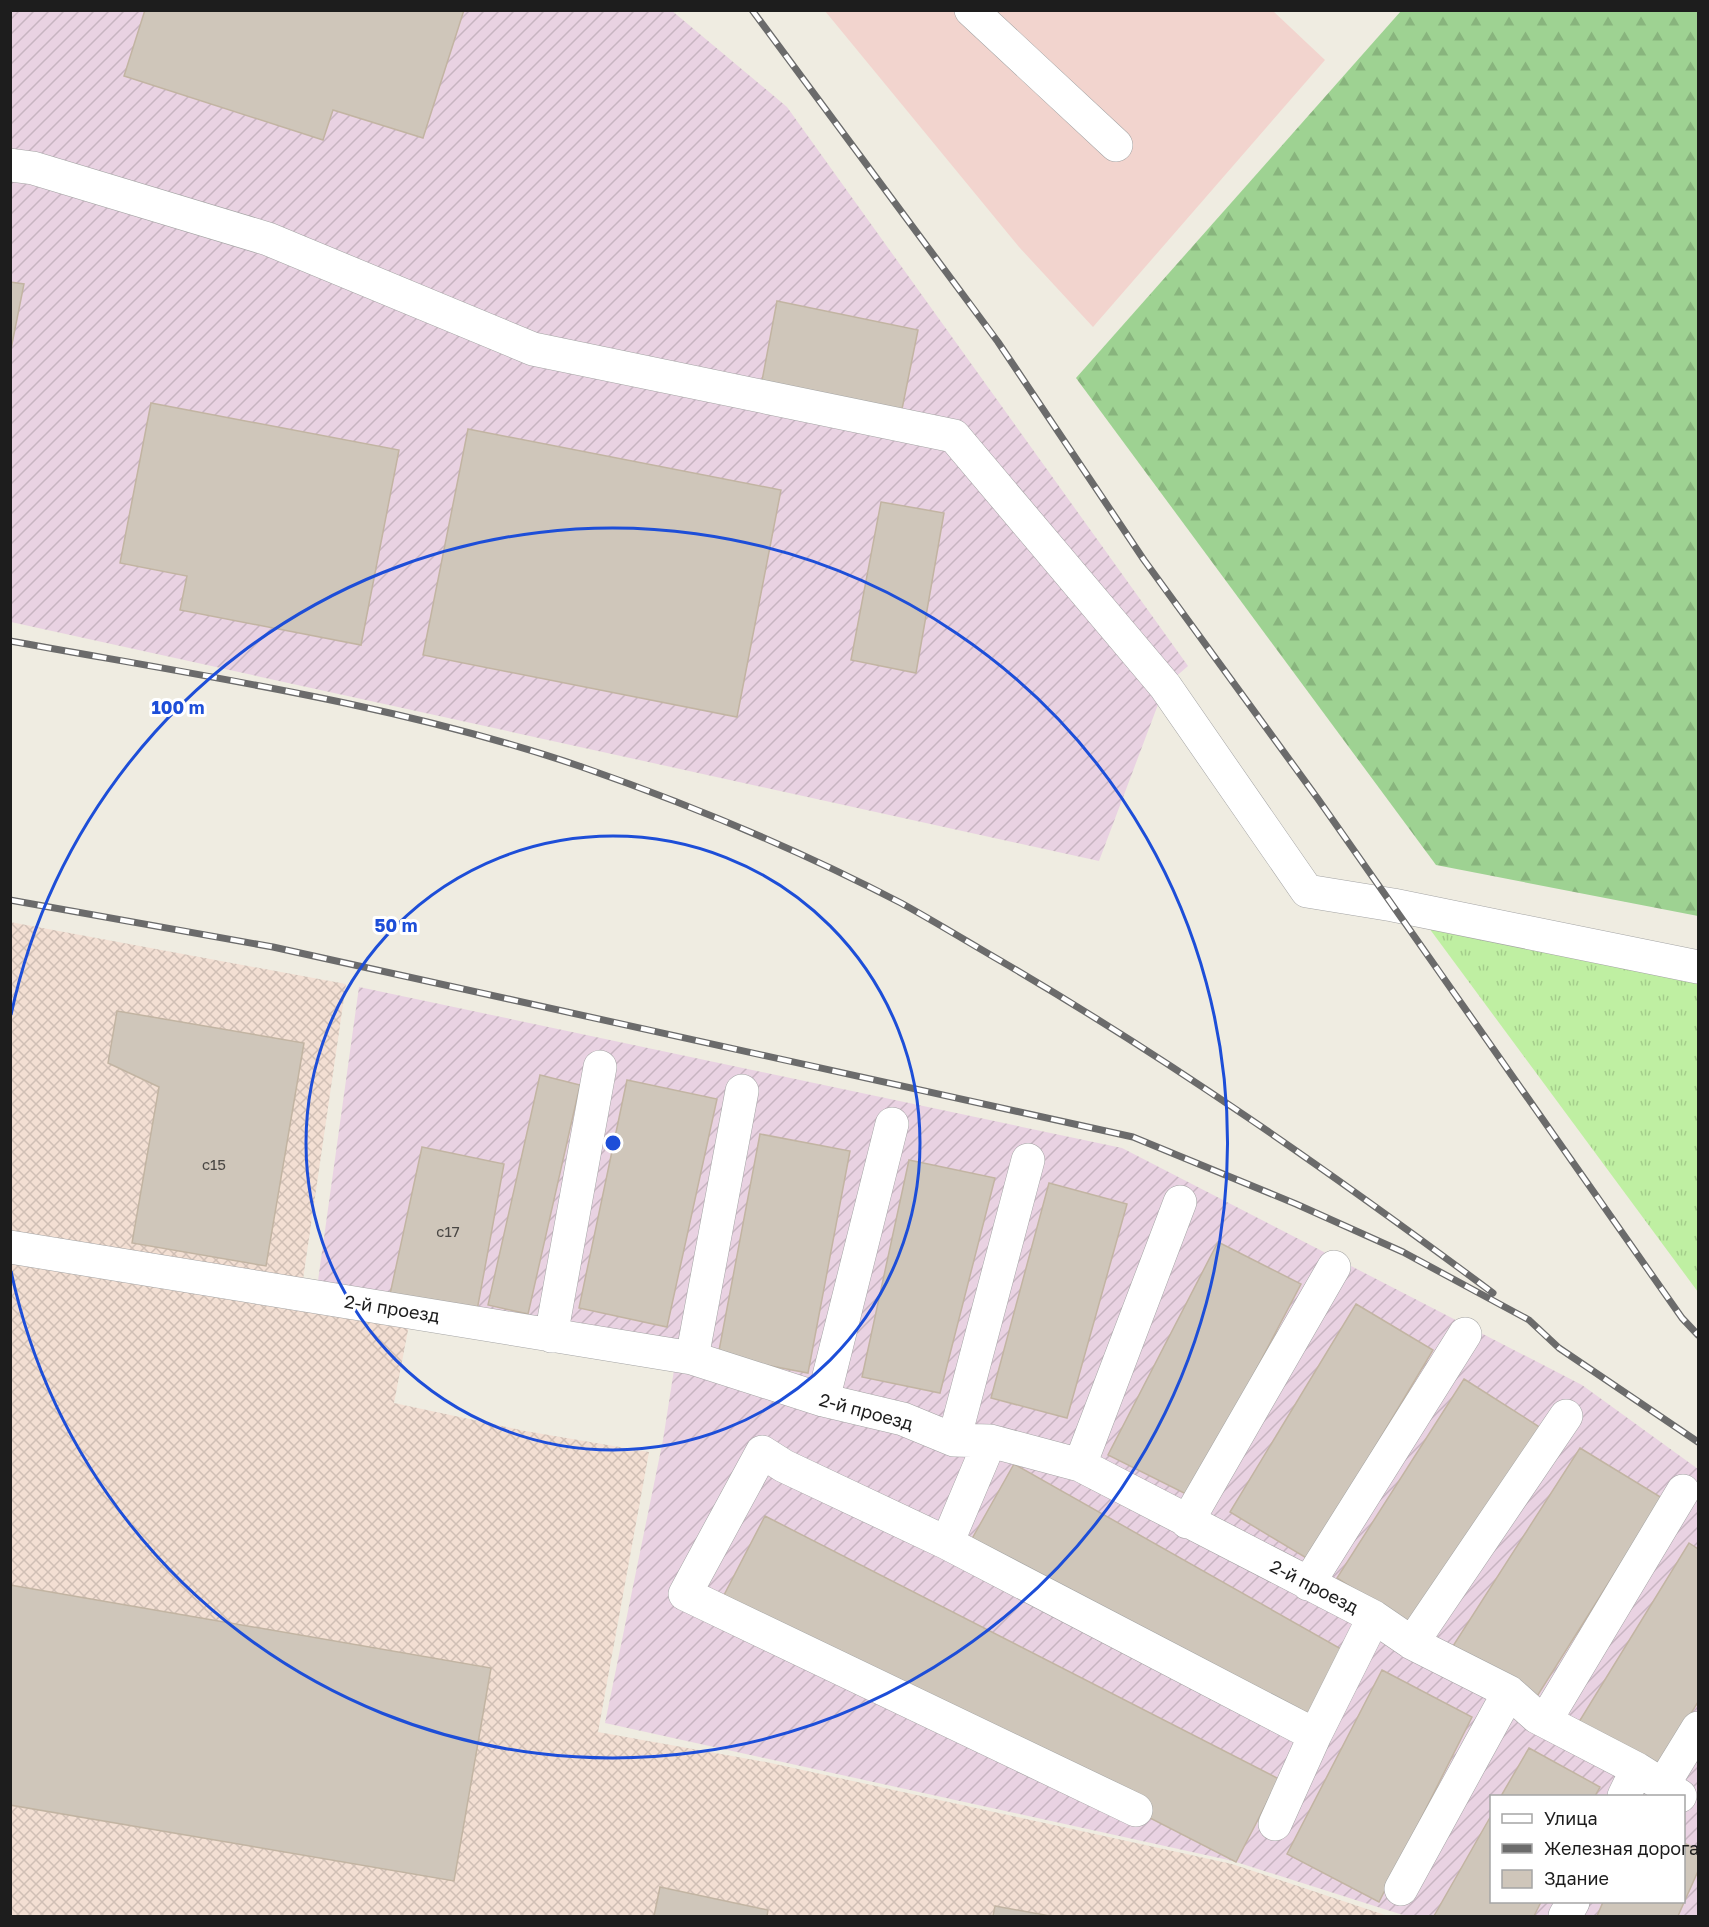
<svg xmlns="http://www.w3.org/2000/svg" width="1709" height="1927" font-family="'Golos Text',sans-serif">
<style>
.commercial{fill:#f2d4ce}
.industrial{fill:url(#industrial-furrows);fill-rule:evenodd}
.military{fill:url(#military-cross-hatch)}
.grass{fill:url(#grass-tufts)}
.forest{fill:url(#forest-firs)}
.building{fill:#cfc6ba;stroke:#c2b4a2;stroke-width:1.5}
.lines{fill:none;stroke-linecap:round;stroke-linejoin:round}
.minor-casing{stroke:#a4a4a4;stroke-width:34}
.minor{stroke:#fff;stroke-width:33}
.rail-casing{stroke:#6b6b6b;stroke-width:7}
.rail{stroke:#fff;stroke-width:4.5;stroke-dasharray:14;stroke-linecap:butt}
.ring{fill:none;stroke:#1d4ed8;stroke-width:3}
.labels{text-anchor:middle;stroke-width:6;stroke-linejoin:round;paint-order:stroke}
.number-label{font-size:15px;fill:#4a4744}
.street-label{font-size:18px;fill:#1d1d1d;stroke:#fff}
.centre{fill:#1d4ed8;stroke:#fff;stroke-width:3}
.ring-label{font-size:18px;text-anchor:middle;font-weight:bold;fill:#1d4ed8;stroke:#fff;stroke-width:6;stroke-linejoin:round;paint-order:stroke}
</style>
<defs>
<pattern id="industrial-furrows" width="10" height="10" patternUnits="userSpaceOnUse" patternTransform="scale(1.5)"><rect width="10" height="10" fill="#e9d2e2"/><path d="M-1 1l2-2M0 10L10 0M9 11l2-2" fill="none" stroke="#c7b4c1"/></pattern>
<pattern id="military-cross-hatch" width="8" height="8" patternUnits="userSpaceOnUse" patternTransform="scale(1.5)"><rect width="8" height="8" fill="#f3dfd3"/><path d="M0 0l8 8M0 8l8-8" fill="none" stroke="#d0bfb5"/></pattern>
<pattern id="grass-tufts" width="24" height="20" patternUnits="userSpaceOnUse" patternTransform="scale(1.5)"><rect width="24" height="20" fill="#bfefa2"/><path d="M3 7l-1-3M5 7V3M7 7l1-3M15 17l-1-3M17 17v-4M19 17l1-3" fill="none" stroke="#a4cc8b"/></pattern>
<pattern id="forest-firs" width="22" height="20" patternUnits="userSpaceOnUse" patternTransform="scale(1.5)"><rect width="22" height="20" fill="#9ed292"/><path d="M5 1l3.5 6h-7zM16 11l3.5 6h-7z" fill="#88b47d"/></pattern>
</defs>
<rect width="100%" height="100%" fill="#efece1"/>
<path class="commercial" d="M825 11H1273L1325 60 1093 327 1019 247Z"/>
<path class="industrial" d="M671 10 787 107 1188 666 1165 686 1099 861 11 622V11Z
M359 987 1122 1148 1582 1385 1698 1469V1916H1406L1233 1861 605 1723 663 1440 676 1357 316 1295ZM1492 1796H1684V1902H1492Z"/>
<path class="military" d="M10 922 346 984 300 1300 409 1325 394 1403 525 1431 649 1452 598 1732 766 1762 1232 1864 1388 1916H11Z"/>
<path class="grass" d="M1429 928 1698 982V1292Z"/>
<path class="forest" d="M1401 11H1698V916L1436 865 1076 378Z"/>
<path class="building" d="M145 10H464L423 138 333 110 323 140 124 76Z
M10 282 24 284 10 354Z
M777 301 918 330 901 414 761 386Z
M151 403 399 450 361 645 180 610 187 576 120 563Z
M468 429 781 490 737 717 423 655Z
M881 502 944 513 916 673 851 660Z
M117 1011 304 1043 266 1266 132 1243 159 1087 108 1063Z
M540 1075 580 1085 528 1314 488 1305Z
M627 1080 717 1099 667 1327 579 1308Z
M760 1134 850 1151 808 1373 718 1356Z
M422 1147 504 1164 476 1316 389 1299Z
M909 1160 995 1178 940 1393 862 1377Z
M1049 1183 1127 1204 1067 1418 991 1398Z
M1218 1242 1301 1284 1190 1496 1108 1455Z
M1356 1304 1433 1350 1308 1559 1230 1512Z
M1464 1379 1541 1428 1412 1627 1337 1578Z
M1580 1448 1662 1498 1536 1698 1453 1646Z
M1014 1464 1357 1658 1314 1732 969 1544Z
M765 1516 1279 1779 1236 1862 722 1599Z
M1689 1543 1698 1549V1702L1651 1778 1574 1730Z
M10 1585 491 1668 454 1881 10 1805Z
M1382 1670 1472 1717 1379 1902 1287 1854Z
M1529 1748 1600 1787 1595 1796H1501Z
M1492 1814V1902H1541L1534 1916H1434Z
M1684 1843 1698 1850V1871L1678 1916H1597L1603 1902H1684Z
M660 1887 768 1910 767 1916H654Z
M995 1906 1050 1916H993Z"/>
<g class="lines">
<defs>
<path id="minor" d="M971 10 1116 145
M10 165 33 168 268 239 533 349 954 436 1165 686 1307 891 1393 905 1698 967
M10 1247 692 1358 823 1400 903 1419 954 1440 990 1441 1080 1465 1374 1617 1412 1643 1509 1692 1537 1717 1637 1769 1680 1796
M551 1336 600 1067
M692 1358 742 1091
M823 1400 892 1124
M954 1440 1028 1160
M990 1441 947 1543 1315 1735 1374 1617
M1080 1465 1180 1202
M1187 1522 1334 1267
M947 1543 784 1466 762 1452 685 1594 1136 1810
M1308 1584 1465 1334
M1412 1643 1566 1416
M1545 1721 1683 1491
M1663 1785 1698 1728
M1624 1796 1637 1769
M1275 1824 1315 1735
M1401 1889 1509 1692
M1565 1916 1573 1902"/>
</defs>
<use href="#minor" class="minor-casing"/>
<use href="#minor" class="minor"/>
<defs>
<path id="rail" d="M752 10 998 342 1144 560 1318 799 1682 1318 1698 1335
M10 641C202 676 398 704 582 767 691 805 799 850 901 903 932 920 963 939 994 957 1168 1058 1332 1173 1493 1293
M10 900 273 947 1133 1137 1296 1204 1403 1252 1529 1320 1559 1348 1698 1442"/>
</defs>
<use href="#rail" class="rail-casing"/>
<use href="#rail" class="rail"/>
</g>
<g class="ring">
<circle cx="613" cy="1143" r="307"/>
<path d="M11 1015A615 615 0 1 1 11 1271"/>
</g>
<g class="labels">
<g class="number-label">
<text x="214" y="1170">с15</text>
<text x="448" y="1237">с17</text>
</g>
<g class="street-label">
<text transform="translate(392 1309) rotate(9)" y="6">2-й проезд</text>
<text transform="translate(866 1412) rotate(15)" y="6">2-й проезд</text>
<text transform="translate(1314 1587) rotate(27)" y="6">2-й проезд</text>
</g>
</g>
<circle cx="613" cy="1143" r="9" class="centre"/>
<g class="ring-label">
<text x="178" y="714">100 m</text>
<text x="396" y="932">50 m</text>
</g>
<rect width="1709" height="1927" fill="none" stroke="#1d1d1d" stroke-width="24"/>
<rect x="1490" y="1795" width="195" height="108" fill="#ffffff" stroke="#a5a5a5" stroke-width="1.5"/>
<rect x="1502" y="1814" width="30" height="9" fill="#ffffff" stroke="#a5a5a5" stroke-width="1.5"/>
<text x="1544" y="1825" font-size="18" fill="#1d1d1d">Улица</text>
<rect x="1502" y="1844" width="30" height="9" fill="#6b6b6b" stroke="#a5a5a5" stroke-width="1.5"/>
<text x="1544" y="1855" font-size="18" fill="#1d1d1d">Железная дорога</text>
<rect x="1502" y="1870" width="30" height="18" fill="#cfc6ba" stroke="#a5a5a5" stroke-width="1.5"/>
<text x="1544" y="1885" font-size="18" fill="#1d1d1d">Здание</text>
</svg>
